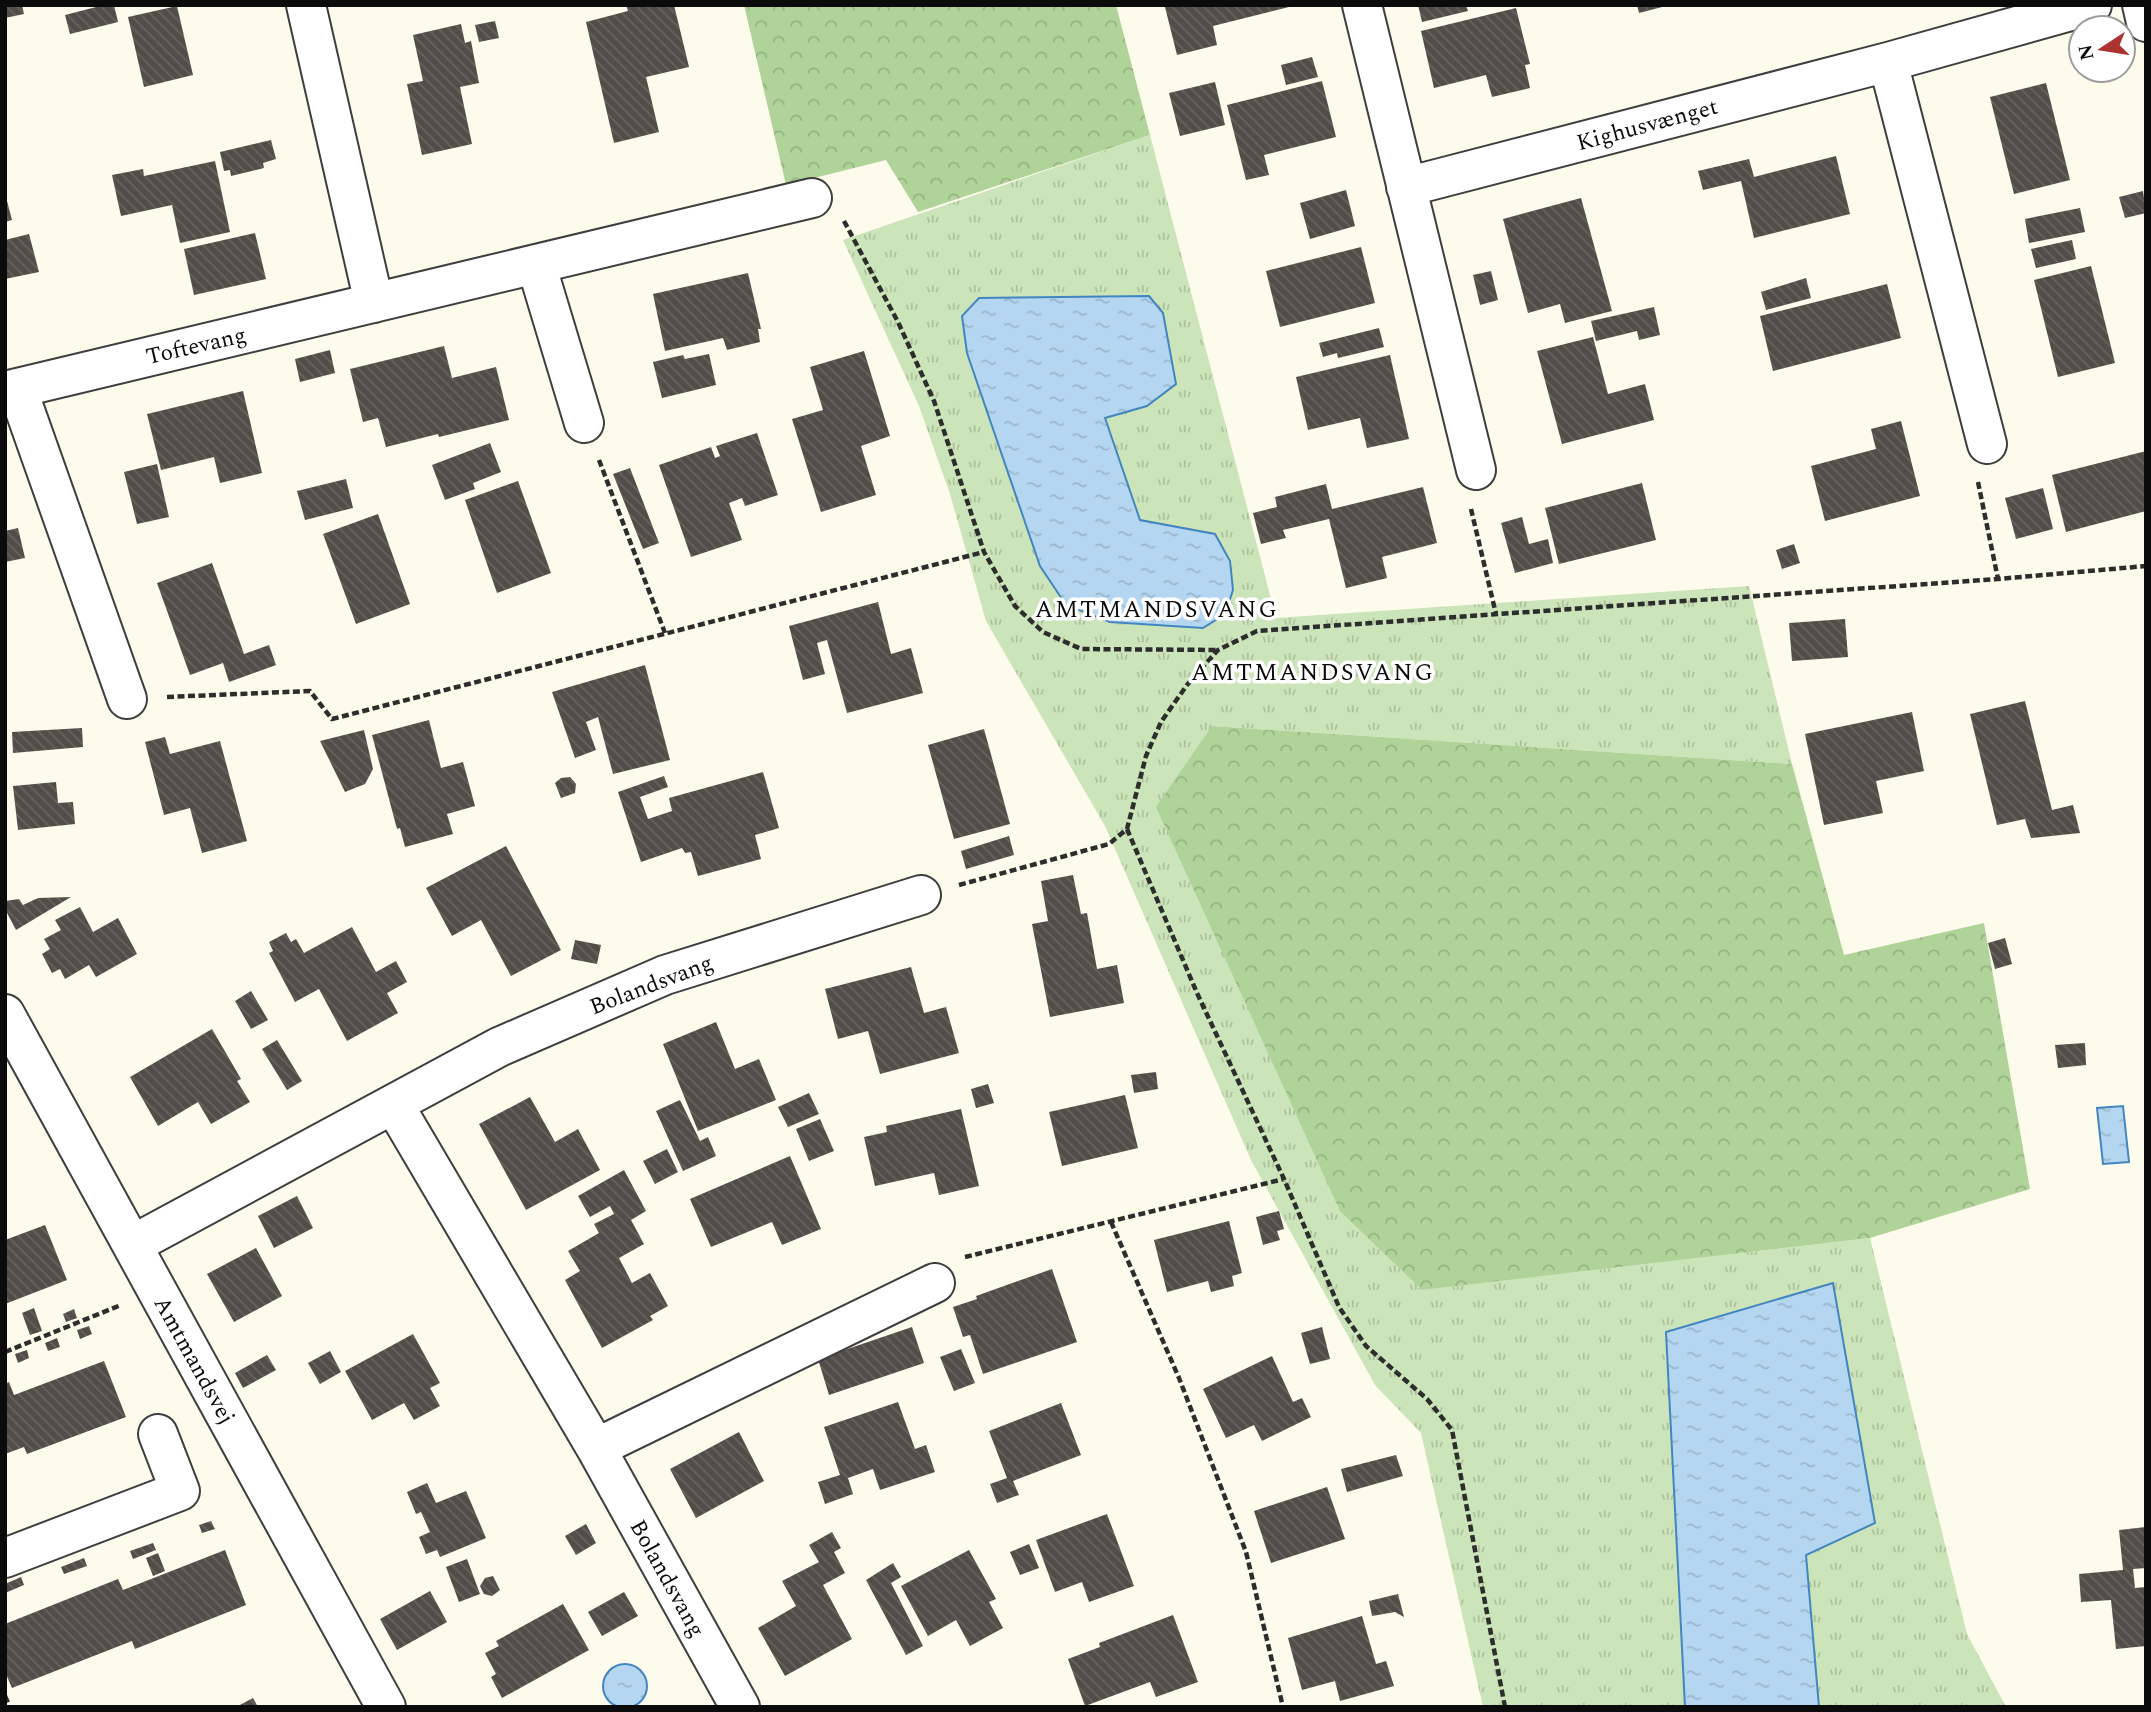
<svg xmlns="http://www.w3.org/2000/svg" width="2151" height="1712" font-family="Spectral,serif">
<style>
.grass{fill:url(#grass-tufts)}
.forest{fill:url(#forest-crowns)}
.water{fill:url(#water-ripples);stroke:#4386bf;stroke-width:2}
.building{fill:url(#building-back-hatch)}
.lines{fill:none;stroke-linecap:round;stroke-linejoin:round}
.minor-casing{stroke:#3e3e3e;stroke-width:42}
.path{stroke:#2d2d2d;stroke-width:4.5;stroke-dasharray:7 3.5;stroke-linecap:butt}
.minor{stroke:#fff;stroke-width:38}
.labels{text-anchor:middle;stroke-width:7;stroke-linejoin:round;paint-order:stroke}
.street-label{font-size:23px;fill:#0b0b0b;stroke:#fff}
.neighbourhood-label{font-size:24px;letter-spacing:2px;fill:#0b0b0b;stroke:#fff}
</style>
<defs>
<pattern id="grass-tufts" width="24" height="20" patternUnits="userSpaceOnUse" patternTransform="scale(1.75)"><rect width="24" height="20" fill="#cce4b9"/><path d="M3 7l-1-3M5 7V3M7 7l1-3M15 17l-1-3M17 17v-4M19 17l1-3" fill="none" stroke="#aec29e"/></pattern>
<pattern id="forest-crowns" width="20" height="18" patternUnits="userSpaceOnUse" patternTransform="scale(1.75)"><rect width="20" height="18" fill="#b0d399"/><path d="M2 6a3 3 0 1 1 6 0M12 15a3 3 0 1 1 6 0" fill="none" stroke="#96b482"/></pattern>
<pattern id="water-ripples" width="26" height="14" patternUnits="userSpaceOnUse" patternTransform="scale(1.75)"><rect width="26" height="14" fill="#b5d6f0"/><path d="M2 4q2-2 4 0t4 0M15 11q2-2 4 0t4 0" fill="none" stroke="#9ab6cc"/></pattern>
<pattern id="building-back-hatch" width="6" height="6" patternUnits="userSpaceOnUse" patternTransform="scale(1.75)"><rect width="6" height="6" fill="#534d49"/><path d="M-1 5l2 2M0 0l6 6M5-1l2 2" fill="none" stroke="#67625f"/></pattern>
</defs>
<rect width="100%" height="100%" fill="#fdfbeb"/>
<path class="grass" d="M1150 135 1276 618 1749 586 1792 764 1212 726 1421 1290 1870 1238 1967 1634 2006 1707H1483L1421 1433 1375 1385 1251 1160 1105 826 986 621 950 494 919 406 843 240Z"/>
<path class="forest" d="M744 5H1116L1150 135 918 212 886 160 786 185Z
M1212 726 1792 764 1844 955 1984 923 2030 1189 1870 1238 1422 1290 1340 1211 1156 807Z"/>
<path class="water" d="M1149 296 1163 313 1176 384 1147 406 1105 418 1140 520 1215 534 1230 561 1233 590 1225 614 1203 628 1110 622 1066 605 1040 566 967 353 962 316 979 298Z
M2123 1106 2129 1162 2103 1164 2097 1108Z
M1833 1283 1875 1523 1806 1555 1819 1707H1685L1666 1332Z
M603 1686a22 22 0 1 1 44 0a22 22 0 1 1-44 0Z"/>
<path class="building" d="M5 5H22L24 14 5 18Z
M104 5H114L118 22 70 34 65 15Z
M626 5H674L689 67 646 77 659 132 614 143 586 22 628 11Z
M1173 5H1293V6L1213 26 1217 45 1177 55 1165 7Z
M1418 5H1466L1468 11 1422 22Z
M1637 5H1666V6L1639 13Z
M177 6 193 75 144 87 128 17Z
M1516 8 1530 64 1525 65 1530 88 1492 97 1486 75 1434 88 1421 31Z
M495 21 499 38 479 42 475 25Z
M461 24 465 43 471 41 479 83 460 87 472 144 422 155 407 84 423 81 413 35Z
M1312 57 1318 77 1286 85 1281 65Z
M1322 81 1336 137 1264 155 1269 175 1246 180 1227 105Z
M1215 82 1225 125 1180 136 1169 93Z
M2046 83 2070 180 2014 194 1990 97Z
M271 140 276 159 263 163 264 168 231 176 230 170 224 171 220 152Z
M1836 156 1850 214 1754 238 1741 181 1703 190 1698 171 1749 159 1754 177Z
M215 161 230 232 180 243 172 205 121 216 112 175 143 169 144 176Z
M1346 190 1355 226 1310 239 1300 203Z
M2143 191 2146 213 2125 218 2119 197Z
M6 197 12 220 5 222V198Z
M1581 198 1612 311 1565 323 1560 304 1528 313 1503 219Z
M2080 208 2085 232 2029 243 2025 219Z
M255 233 266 279 194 295 184 249Z
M29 234 39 272 5 279V240Z
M2072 240 2076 259 2036 268 2031 249Z
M1361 247 1375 303 1280 327 1266 271Z
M2091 266 2115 363 2058 377 2034 280Z
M1491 271 1498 300 1480 305 1473 275Z
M748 273 761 329H758L760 342 727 350 723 338 665 351 653 294Z
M1806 278 1811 298 1766 310 1761 292Z
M1887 284 1901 338 1773 371 1760 316Z
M1654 307 1660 335 1639 340 1637 331 1596 341 1591 321Z
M1379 328 1384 347 1338 358 1337 353 1323 357 1319 343Z
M1593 337 1608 394 1645 384 1654 420 1562 444 1537 351Z
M444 346 452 378 496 367 509 420 439 437 438 434 386 447 378 418 363 422 350 369Z
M330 350 335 373 300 382 295 359Z
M864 351 890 436 861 446 876 495 821 512 792 419 823 410 810 367Z
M709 354 716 385 662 398 653 362 683 355 685 359Z
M1390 355 1409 439 1367 448 1360 418 1308 430 1296 377Z
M243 391 262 473 220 483 214 457 161 470 147 414Z
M1901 421 1920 496 1825 521 1811 466 1876 449 1871 429Z
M757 433 778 495 745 506 742 498 729 503 742 540 691 557 659 465 711 447 715 458 720 456 716 446Z
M490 443 501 472 473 483 475 489 445 500 432 465Z
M2146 451V511L2066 532 2052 475Z
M157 464 169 517 137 524 124 472Z
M630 468 659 543 643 549 613 474Z
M346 479 353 508 305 520 297 491Z
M518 481 551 573 497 593 465 500Z
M1642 483 1656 540 1559 564 1545 508Z
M1326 484 1332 509 1423 487 1437 543 1382 557 1387 578 1346 588 1329 519 1283 530 1286 538 1261 544 1253 513 1277 507 1275 497Z
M2043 488 2053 529 2016 539 2005 498Z
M378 514 410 604 356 624 323 534Z
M1522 517 1529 544 1548 539 1553 563 1515 573 1501 523Z
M18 528 25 558 5 562V531Z
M1794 544 1800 563 1782 569 1776 550Z
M212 563 244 654 269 645 276 665 229 682 223 663 190 675 157 583Z
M878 602 891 654 911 648 923 693 847 713 827 640 817 643 825 674 803 680 789 626Z
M1845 619 1848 657 1792 661 1789 623Z
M645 665 670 760 613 774 598 717 586 722 596 750 575 758 552 692Z
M2025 701 2052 810 2073 805 2080 833 2031 838 2025 819 1997 825 1970 714Z
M1912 712 1924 771 1876 781 1883 813 1824 825 1805 734Z
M429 720 441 768 463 762 475 806 447 814 453 834 405 847 400 828 397 829 372 735Z
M82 728 83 747 13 753 12 732Z
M984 729 1010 824 954 839 928 745Z
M364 730 373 769 365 784 345 792 320 741Z
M165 737 170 754 220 741 247 841 202 853 190 808 164 815 145 742Z
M763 772 779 828 755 835 761 859 698 876 691 852 685 853 682 848 641 862 618 792 664 776 668 787 640 797 648 819 672 811 669 798Z
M570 777 576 784 575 793 561 798 555 783 561 778Z
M56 782 58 803 73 802 75 824 18 830 13 786Z
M1009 836 1014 855 966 869 961 851Z
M506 846 561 950 511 976 481 920 452 936 426 888Z
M1073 875 1081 914 1087 913 1097 969 1117 965 1124 1003 1050 1017 1032 924 1048 921 1041 881Z
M71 897 16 930 5 909V901L19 899 23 905 38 898Z
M80 907 93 932 118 918 137 954 96 977 89 965 65 979 60 969 52 973 42 954 50 949 44 939 61 930 55 920Z
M352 927 376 972 396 961 407 982 387 993 398 1013 347 1041 319 989 295 1002 269 953 273 951 269 942 286 933 291 942 296 939 304 953Z
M2005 938 2012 964 1995 969 1988 943Z
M575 940 601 945 597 964 571 959Z
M911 967 924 1013 946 1007 959 1053 880 1074 868 1031 838 1039 825 989Z
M251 991 268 1020 251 1029 235 1001Z
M716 1022 735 1069 759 1059 776 1100 698 1131 663 1044Z
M212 1029 241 1079 237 1081 250 1102 211 1124 198 1102 158 1126 130 1077Z
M277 1040 302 1081 287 1090 262 1049Z
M2085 1043 2086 1065 2058 1068 2055 1045Z
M1156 1072 1158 1089 1134 1093 1131 1075Z
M988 1084 994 1103 976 1108 971 1089Z
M809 1093 819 1114 788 1127 778 1107Z
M1125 1095 1138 1148 1062 1166 1049 1112Z
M530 1097 555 1142 578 1129 600 1170 526 1210 479 1124Z
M680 1100 700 1141 708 1137 716 1156 683 1171 656 1111Z
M961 1109 979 1186 939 1195 934 1173 875 1186 864 1137 887 1132 886 1126Z
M820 1119 834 1151 809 1161 796 1129Z
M667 1149 678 1172 655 1184 643 1161Z
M790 1156 821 1229 782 1245 772 1222 711 1247 690 1199Z
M624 1170 646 1211 631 1220 644 1244 619 1258 632 1283 650 1273 668 1306 650 1316 653 1320 602 1348 565 1280 580 1271 568 1251 599 1233 594 1224 614 1214 610 1206 590 1217 578 1196Z
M297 1196 313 1228 274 1248 258 1216Z
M1279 1211 1284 1229 1277 1231 1280 1240 1263 1245 1256 1217Z
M1229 1221 1242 1273 1232 1276 1234 1286 1211 1292 1208 1281 1167 1292 1154 1240Z
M45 1225 67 1280 5 1304V1240Z
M256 1248 282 1296 234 1322 207 1274Z
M1052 1269 1077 1342 983 1374 970 1335 963 1337 953 1307 977 1299 976 1296Z
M34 1308 42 1331 30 1335 22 1313Z
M74 1309 77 1318 66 1322 63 1314Z
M89 1326 92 1334 80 1339 77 1330Z
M912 1327 924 1363 829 1395 818 1359Z
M1322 1327 1330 1359 1310 1364 1301 1333Z
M413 1334 440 1383 430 1388 440 1406 414 1420 404 1403 372 1420 345 1371Z
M57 1338 60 1347 48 1351 45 1343Z
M961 1349 975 1383 954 1391 940 1357Z
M27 1350 29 1358 18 1363 15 1354Z
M330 1351 341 1372 320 1384 308 1363Z
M267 1355 276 1370 243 1388 235 1373Z
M1272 1356 1293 1402 1302 1398 1311 1417 1262 1441 1254 1425 1226 1438 1203 1389Z
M104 1361 126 1417 27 1454 24 1447 5 1454V1384L9 1382 14 1395Z
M898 1402 915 1449 926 1445 935 1472 880 1490 873 1469 848 1478 853 1494 825 1504 818 1482 840 1475 824 1427Z
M1061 1403 1081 1455 1013 1481 1019 1495 997 1503 990 1484 1007 1478 989 1431Z
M739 1432 764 1481 696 1518 670 1469Z
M1396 1455 1403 1476 1347 1492 1341 1469Z
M427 1483 436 1503 466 1491 486 1538 440 1557 437 1550 426 1554 419 1537 430 1532 421 1512 416 1514 407 1492Z
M1327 1487 1345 1539 1271 1563 1254 1511Z
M1107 1514 1134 1586 1089 1602 1082 1582 1055 1592 1036 1540Z
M211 1521 215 1529 202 1533 199 1525Z
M586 1524 596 1543 576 1555 565 1536Z
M2146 1527V1568L2133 1569 2135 1588 2146 1587V1646L2116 1649 2111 1600 2081 1602 2079 1574 2123 1570 2119 1530Z
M832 1532 841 1548 834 1552 845 1573 823 1585 852 1639 785 1676 758 1628 796 1606 782 1581 819 1562 809 1545Z
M153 1543 156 1550 133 1559 130 1551Z
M1029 1544 1039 1568 1020 1575 1010 1552Z
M225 1550 246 1605 135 1649 132 1641 12 1688 5 1672V1624L118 1579 123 1590Z
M969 1550 996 1599 989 1602 1003 1628 970 1646 956 1620 928 1636 901 1586Z
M158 1553 165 1571 153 1576 146 1558Z
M84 1558 87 1566 64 1574 61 1567Z
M467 1559 480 1594 459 1602 446 1567Z
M893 1563 901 1577 891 1583 923 1646 906 1655 866 1580Z
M493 1576 500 1590 492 1596 484 1594 480 1586 485 1578Z
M21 1577 24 1585 5 1593V1584Z
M430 1591 447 1622 397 1650 380 1619Z
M624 1592 638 1616 602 1636 588 1612Z
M1398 1594 1404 1617 1395 1612 1372 1616 1369 1601Z
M563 1604 589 1650 502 1698 491 1677 496 1674 485 1653 499 1646 496 1641Z
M1173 1615 1198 1682 1156 1697 1150 1682 1085 1706 1068 1659 1100 1647 1099 1643Z
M1362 1616 1376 1664 1386 1661 1394 1686 1340 1701 1335 1681 1302 1690 1288 1638Z
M253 1698 258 1707H236Z"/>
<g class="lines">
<defs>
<path id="minor" d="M306 5 374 303
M1362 5 1476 470
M2142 5 2146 22
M1888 62 1987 444
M1406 187 1888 62 2092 5
M536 264 584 423
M17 388 127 699
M5 391 812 198
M5 1014 386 1707
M394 1105 596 1448 740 1707
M132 1245 499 1047 665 975 921 895
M596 1448 935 1283
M5 1558 180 1491 158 1434"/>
</defs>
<use href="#minor" class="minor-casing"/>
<path class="path" d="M844 221 898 322 934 401 984 552 1015 606 1043 632 1081 649 1218 650
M599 460 665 633
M1978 482 1998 579
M1471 509 1496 614
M167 697 310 691 332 719 984 552
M1127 829 1197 993 1284 1179 1339 1307 1366 1346 1427 1399 1452 1430 1505 1707
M959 885 1109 844 1127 829 1146 756 1161 722 1187 685 1218 650 1257 631 1998 579 2146 566
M1111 1222 1179 1378 1246 1552 1283 1707
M965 1257 1284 1179
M5 1352 121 1305
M5 1696 10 1707"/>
<use href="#minor" class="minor"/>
</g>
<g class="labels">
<g class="street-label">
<text transform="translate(1647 124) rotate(-15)" y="8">Kighusvænget</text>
<text transform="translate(196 345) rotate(-13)" y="8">Toftevang</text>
<text transform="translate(651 984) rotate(-21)" y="8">Bolandsvang</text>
<text transform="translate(195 1360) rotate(61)" y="8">Amtmandsvej</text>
<text transform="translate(668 1578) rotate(61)" y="8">Bolandsvang</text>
</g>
<g class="neighbourhood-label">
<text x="1157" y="617">AMTMANDSVANG</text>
<text x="1313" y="680">AMTMANDSVANG</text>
</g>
</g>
<rect width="2151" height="1712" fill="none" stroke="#0b0b0b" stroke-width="14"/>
<g transform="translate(2102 49) rotate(258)"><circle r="33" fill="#ffffff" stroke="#9d9d9d" stroke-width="2"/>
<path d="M0-5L12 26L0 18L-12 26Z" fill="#ad3331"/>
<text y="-10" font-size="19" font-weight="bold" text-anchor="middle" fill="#0b0b0b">N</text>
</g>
</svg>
